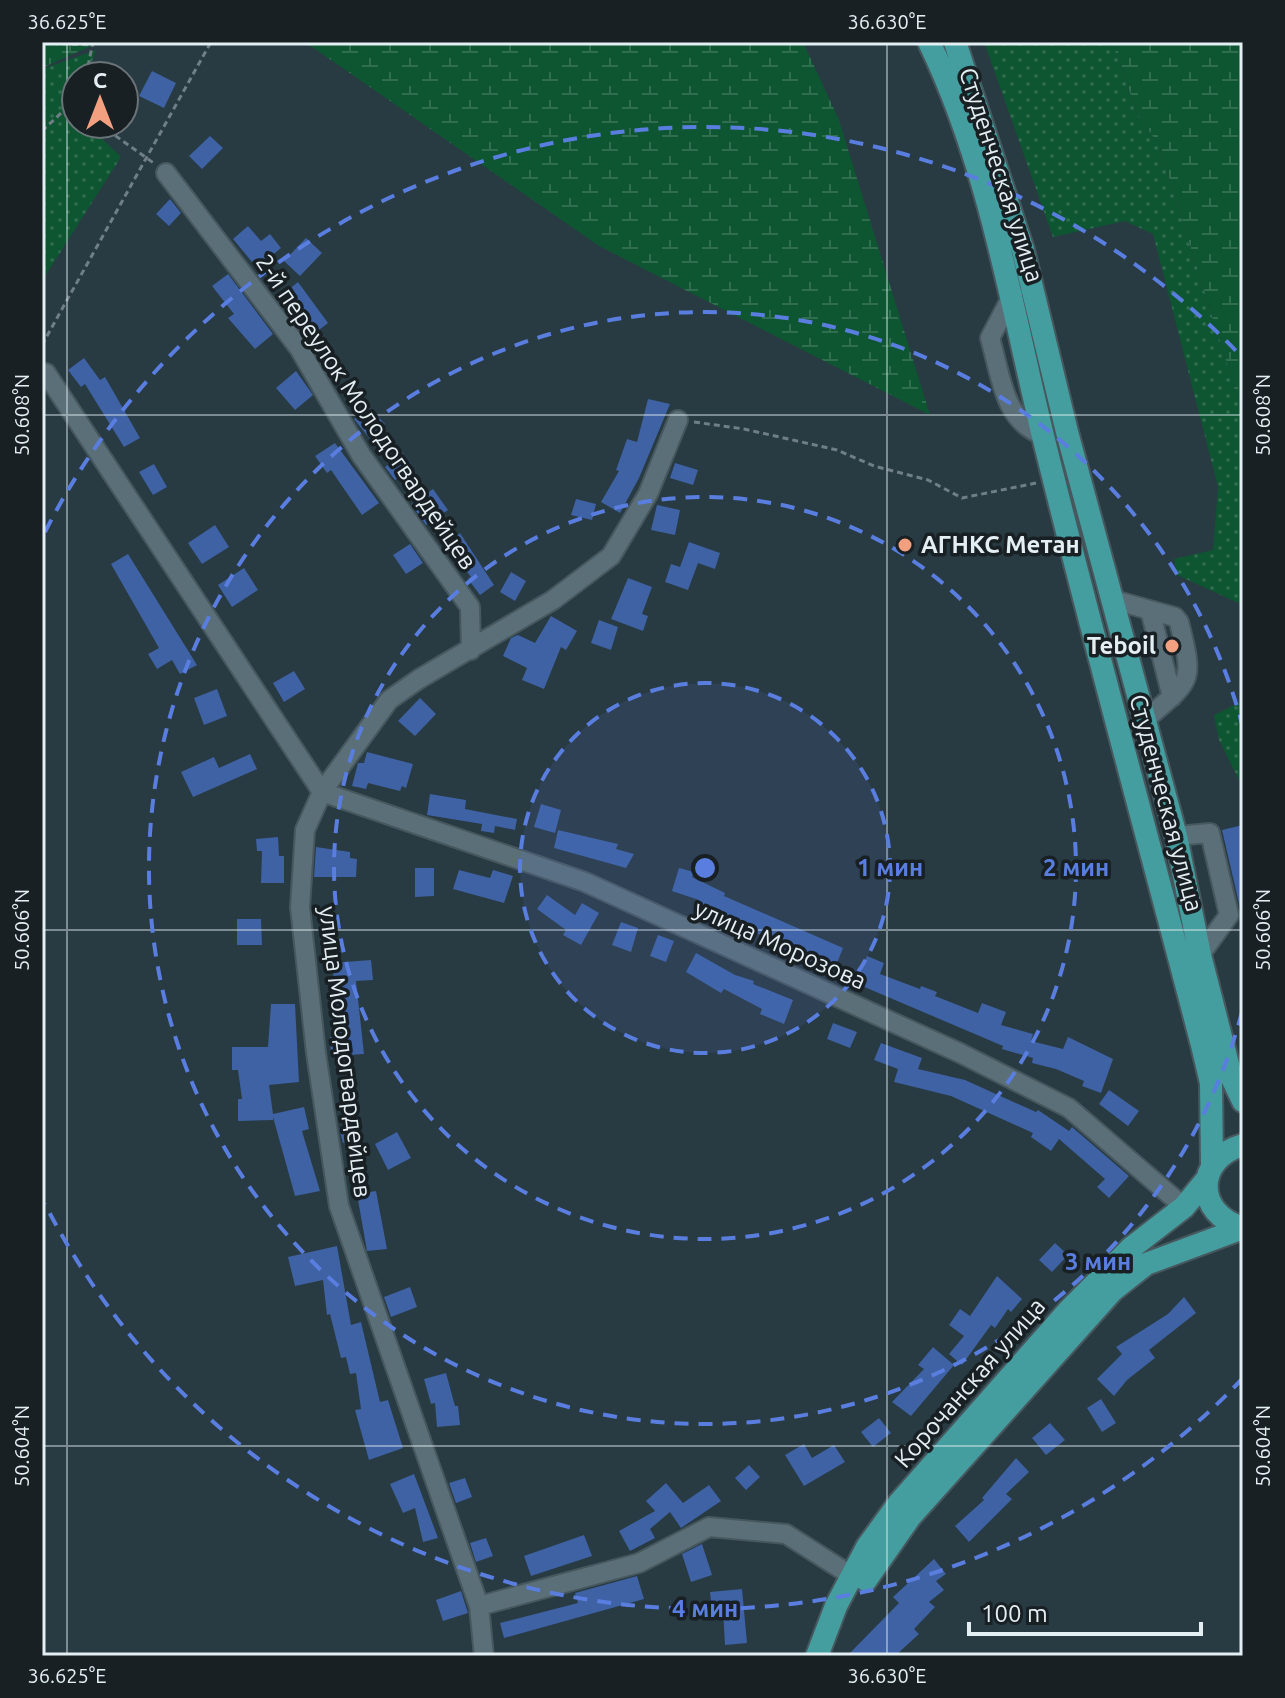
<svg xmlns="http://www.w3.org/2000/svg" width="1285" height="1698" font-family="Ubuntu,sans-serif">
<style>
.green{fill:url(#green-dots)}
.wetland{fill:url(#wetland-marsh)}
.building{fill:#3e62a3}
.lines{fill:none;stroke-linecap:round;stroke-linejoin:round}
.minor-casing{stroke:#47575e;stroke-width:22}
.major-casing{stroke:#47575e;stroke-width:26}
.path{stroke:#6f7f85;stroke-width:3;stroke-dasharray:6 4;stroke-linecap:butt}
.minor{stroke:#5b6f78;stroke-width:18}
.major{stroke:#449e9f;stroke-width:22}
.ticks{fill:none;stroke:#e4eff4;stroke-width:2;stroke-opacity:0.45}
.ring{fill:none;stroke:#597ee0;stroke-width:4;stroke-dasharray:14 10}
.poi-dot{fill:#f3a081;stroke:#182024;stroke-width:3}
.labels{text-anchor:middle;stroke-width:7;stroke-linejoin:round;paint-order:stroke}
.street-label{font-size:24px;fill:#e4eff4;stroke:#182024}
.poi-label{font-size:24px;font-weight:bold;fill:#e4eff4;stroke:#182024;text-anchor:start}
.centre{fill:#597ee0;stroke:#182024;stroke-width:4}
.ring-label{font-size:24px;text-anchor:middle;font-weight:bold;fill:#597ee0;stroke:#182024;stroke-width:7;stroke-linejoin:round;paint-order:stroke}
.neatline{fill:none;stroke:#e4eff4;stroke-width:3}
.ticks-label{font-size:20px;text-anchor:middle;fill:#e4eff4}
</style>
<defs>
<pattern id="green-dots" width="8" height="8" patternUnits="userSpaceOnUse" patternTransform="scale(2)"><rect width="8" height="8" fill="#0e5532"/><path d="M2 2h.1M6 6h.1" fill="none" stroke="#316e50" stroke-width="1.8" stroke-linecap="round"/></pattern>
<pattern id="wetland-marsh" width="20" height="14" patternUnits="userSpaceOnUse" patternTransform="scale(2)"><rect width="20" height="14" fill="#0e5532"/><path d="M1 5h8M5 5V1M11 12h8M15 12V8" fill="none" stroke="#316e50"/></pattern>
</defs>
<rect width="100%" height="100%" fill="#283a42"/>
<path class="green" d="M984 42H1112L1138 115 1159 145 1243 415V605L1177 575 1174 559 1213 550 1218 487 1153 234 1125 221 1053 237Z
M96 50 87 76H76V124H87L121 157 42 281V69Z
M1243 691V788L1219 740 1214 715 1239 703Z"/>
<path class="wetland" d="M42 42H100L42 68Z
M305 42H803L839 120 930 415 599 246Z
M1112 42H1243V415L1159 145 1138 115Z"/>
<path class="building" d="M152 71 176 83 164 108 139 96Z
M210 136 223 148 202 169 189 156Z
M170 199 181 213 169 226 156 214Z
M248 226 261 241 270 234 281 248 257 268 233 239Z
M306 238 322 253 300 276 284 261Z
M228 274 273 334 255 349 228 318 234 314 212 286Z
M298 282 328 323 307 339 277 299Z
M84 358 100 380 105 377 140 438 124 447 85 384 81 387 68 370Z
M296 371 313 395 295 410 276 388Z
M648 399 670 404 639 478 620 513 601 502 619 471 616 470 627 439 637 442Z
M368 406 385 424 370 439 354 419Z
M335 443 379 503 362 515 331 470 327 473 315 456Z
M403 453 413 467 395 480 385 467Z
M675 463 698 470 693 485 670 478Z
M154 464 167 487 153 495 139 472Z
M433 489 448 510 426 525 411 504Z
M576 499 596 504 592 520 571 515Z
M657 505 680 510 675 535 651 530Z
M215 525 229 547 202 564 188 543Z
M460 533 494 585 480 595 468 579 471 577 446 544Z
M689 542 720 553 715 569 698 563 688 590 665 582 671 564 680 567Z
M410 544 423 563 406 574 393 555Z
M128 554 197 665 180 674 172 660 157 669 148 654 159 648 111 564Z
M244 568 258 590 232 607 218 585Z
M511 572 526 581 515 601 500 592Z
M628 578 652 587 642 614 648 616 643 631 611 619Z
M551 616 577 631 566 650 561 647 544 689 522 680 527 668 503 656 511 638 518 635 535 643Z
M599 620 618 627 611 650 591 643Z
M294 671 305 689 284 702 273 683Z
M217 689 227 716 204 725 194 698Z
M420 698 436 714 415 736 398 721Z
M367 752 413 764 406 788 402 786 400 791 368 783 366 789 352 786 358 763H364Z
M250 754 257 769 193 797 181 772 214 757 219 768Z
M430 794 466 800 465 809 517 819 515 830 495 826 494 833 481 831 482 824 427 815Z
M541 804 561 810 555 833 534 827Z
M1243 825V911L1241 912 1222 830Z
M558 830 618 844 616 849 634 854 626 868 554 848Z
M278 837 279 856H284V883H261L262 851H257L256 839Z
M316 847 350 852V858L357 859 356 877H314Z
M415 868H434V896L415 897Z
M679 868 694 872 692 877 725 893 724 896 843 948 833 973 768 944 770 939 724 919 698 903 699 900 672 891Z
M459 870 490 878 493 870 513 876 504 903 453 889Z
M547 895 575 915 582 903 599 913 581 945 563 935 566 930 537 909Z
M237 919H261L262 945H237Z
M621 922 638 928 631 952 612 945Z
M658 935 674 941 666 962 650 956Z
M696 953 735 975 754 981 753 984 793 1000 784 1024 760 1014 762 1009 724 989 721 993 686 972Z
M867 956 884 963 880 974 920 989 921 986 937 992 935 996 978 1013 982 1003 1006 1012 1001 1025 1033 1034 1031 1041 1063 1049 1068 1037 1113 1059 1101 1093 1082 1086 1084 1081 1056 1069 1032 1063 1033 1058 1002 1049 1003 1046 855 983Z
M371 960 373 980 356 981 364 1054 331 1056 330 1037H334L328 993 335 992 332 963Z
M271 1004H295L299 1082 269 1085 273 1114 304 1107 309 1129 302 1131 320 1191 295 1196 273 1117V1120L238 1121V1099H242L238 1070H232V1047H268Z
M833 1023 857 1032 850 1048 827 1039Z
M881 1043 922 1058 918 1069 965 1080 1036 1112 1038 1110 1069 1131 1072 1127 1129 1176 1109 1198 1097 1187 1105 1179 1059 1139 1051 1151 1031 1137 1033 1133 951 1096 894 1082 898 1069 874 1060Z
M1109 1090 1139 1111 1128 1126 1099 1104Z
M358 1122 363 1137 343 1143 339 1128Z
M397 1132 411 1158 388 1170 375 1144Z
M376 1191 387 1249 367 1251 357 1194Z
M1055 1243 1068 1255 1052 1272 1039 1260Z
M337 1246 351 1325 361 1322 380 1402 388 1400 403 1448 369 1460 355 1410 361 1409 356 1373 350 1374 346 1357 341 1358 330 1314 327 1315 323 1280 295 1286 288 1257Z
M997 1276 1022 1299 1011 1312 1008 1309 995 1328 991 1325 962 1365 949 1354 964 1336 949 1325 960 1309 970 1316Z
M410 1287 417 1307 391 1317 384 1297Z
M1184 1297 1196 1313 1149 1350 1155 1358 1127 1380 1114 1396 1097 1379 1122 1354 1116 1347 1168 1314Z
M933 1347 954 1365 911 1416 892 1402 924 1369 918 1365Z
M446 1373 455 1406H458L460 1425 437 1427 435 1403 431 1404 424 1379Z
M1101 1399 1116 1423 1102 1432 1087 1408Z
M879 1418 891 1433 873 1447 861 1432Z
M1050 1423 1065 1440 1046 1455 1032 1438Z
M804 1444 812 1458 834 1445 845 1462 804 1486 785 1455Z
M1016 1458 1029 1472 1006 1494 1012 1499 969 1542 955 1526 984 1500 982 1498Z
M749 1465 760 1477 746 1490 735 1478Z
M414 1474 438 1538 423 1542 415 1508 403 1513 390 1484Z
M465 1478 472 1497 456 1503 449 1483Z
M666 1483 683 1503 709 1485 721 1501 681 1528 670 1512 650 1529 655 1538 630 1551 619 1531 655 1511 646 1501Z
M584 1535 592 1556 531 1576 524 1556Z
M486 1538 493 1556 476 1562 470 1543Z
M702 1544 712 1575 691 1582 682 1554Z
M934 1559 946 1574 936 1581 944 1590 929 1602 935 1607 914 1629 919 1634 895 1656H847L899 1603 893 1597Z
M637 1576 644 1599 504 1638 500 1623 578 1603 575 1593Z
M742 1589 747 1643 725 1645 723 1610 712 1612 710 1592Z
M461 1591 468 1613 443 1621 436 1600Z"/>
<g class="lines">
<defs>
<path id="minor" d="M166 173 299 348 361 455 470 607 471 650
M1013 294 990 338C1001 375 1003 421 1043 435
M46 373 322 792 305 830 300 907 316 1053 339 1206 479 1606 484 1656
M678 420 648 494 611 556 553 600 419 679 389 700 322 792 585 882 960 1053 1069 1108 1184 1207
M1114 600 1175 617 1179 622C1194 682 1193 679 1146 719
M1150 610 1172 697
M1176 836 1210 833 1229 915 1200 955
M479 1606 639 1563 709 1527 786 1534 852 1576"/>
<path id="major" d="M929 42C989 166 1011 304 1043 436 1093 640 1149 842 1202 1045L1211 1083 1212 1166
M955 42 1023 250 1067 432 1176 836 1200 955 1231 1076 1243 1101
M1243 1145C1194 1159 1195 1214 1243 1228
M866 1580 910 1517 1113 1290 1146 1264 1243 1228
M817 1656 836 1606 867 1547 899 1503 1069 1310 1131 1248 1184 1207 1207 1179"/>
</defs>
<use href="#minor" class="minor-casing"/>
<use href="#major" class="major-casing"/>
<path class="path" d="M42 43 92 45
M86 76 93 42
M99 124 155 164
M42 131 76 99
M42 345 211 42
M694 422 744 429 837 450 874 466 928 480 962 498 1036 483"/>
<use href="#minor" class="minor"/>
<use href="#major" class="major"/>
</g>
<path class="ticks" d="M67 42V1656M887 42V1656M42 415H1243M42 930H1243M42 1446H1243"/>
<circle cx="705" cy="868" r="185" fill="#597ee0" fill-opacity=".12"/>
<g class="ring">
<circle cx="705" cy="868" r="185"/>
<circle cx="705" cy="868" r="371"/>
<path d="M1242 1012A556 556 0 1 1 1242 724"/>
<path d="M1243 1378A741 741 0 0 1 45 1204M45 532A741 741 0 0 1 1243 358"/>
</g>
<g class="poi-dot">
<circle cx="905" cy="545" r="8"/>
<circle cx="1172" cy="646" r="8"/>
</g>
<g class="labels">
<g class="street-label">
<text transform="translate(1001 175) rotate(72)" y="8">Студенческая улица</text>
<text transform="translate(366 412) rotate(56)" y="8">2-й переулок Молодогвардейцев</text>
<text transform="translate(1166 803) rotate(75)" y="8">Студенческая улица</text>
<text transform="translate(780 945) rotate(24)" y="8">улица Морозова</text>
<text transform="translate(345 1052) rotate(83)" y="8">улица Молодогвардейцев</text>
<text transform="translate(970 1383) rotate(-49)" y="8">Корочанская улица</text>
</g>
<g class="poi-label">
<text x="921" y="553">АГНКС Метан</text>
<text x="1156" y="654" text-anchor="end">Teboil</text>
</g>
</g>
<circle cx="705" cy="868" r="12" class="centre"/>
<g class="ring-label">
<text x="890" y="876">1 мин</text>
<text x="1076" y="876">2 мин</text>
<text x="1098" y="1270">3 мин</text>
<text x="705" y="1617">4 мин</text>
</g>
<rect width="1285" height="1698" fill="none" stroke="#182024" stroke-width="88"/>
<g transform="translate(100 100)"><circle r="38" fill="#182024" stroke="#6a7377" stroke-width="2"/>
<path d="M0-6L14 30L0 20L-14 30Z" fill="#f3a081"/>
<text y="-12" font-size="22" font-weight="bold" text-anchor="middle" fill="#e4eff4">С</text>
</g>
<path d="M969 1622v12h232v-12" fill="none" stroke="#e4eff4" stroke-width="4"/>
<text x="981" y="1622" font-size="24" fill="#e4eff4" stroke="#182024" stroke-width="6" paint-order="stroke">100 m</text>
<rect x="44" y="44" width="1197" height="1610" class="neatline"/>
<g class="ticks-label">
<text x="67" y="29">36.625°E</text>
<text x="887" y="29">36.630°E</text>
<text transform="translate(22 415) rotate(-90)" y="7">50.608°N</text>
<text transform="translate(1263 415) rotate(-90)" y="7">50.608°N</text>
<text transform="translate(22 930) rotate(-90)" y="7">50.606°N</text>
<text transform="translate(1263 930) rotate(-90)" y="7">50.606°N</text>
<text transform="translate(22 1446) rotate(-90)" y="7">50.604°N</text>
<text transform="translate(1263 1446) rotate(-90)" y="7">50.604°N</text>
<text x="67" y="1683">36.625°E</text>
<text x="887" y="1683">36.630°E</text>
</g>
</svg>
